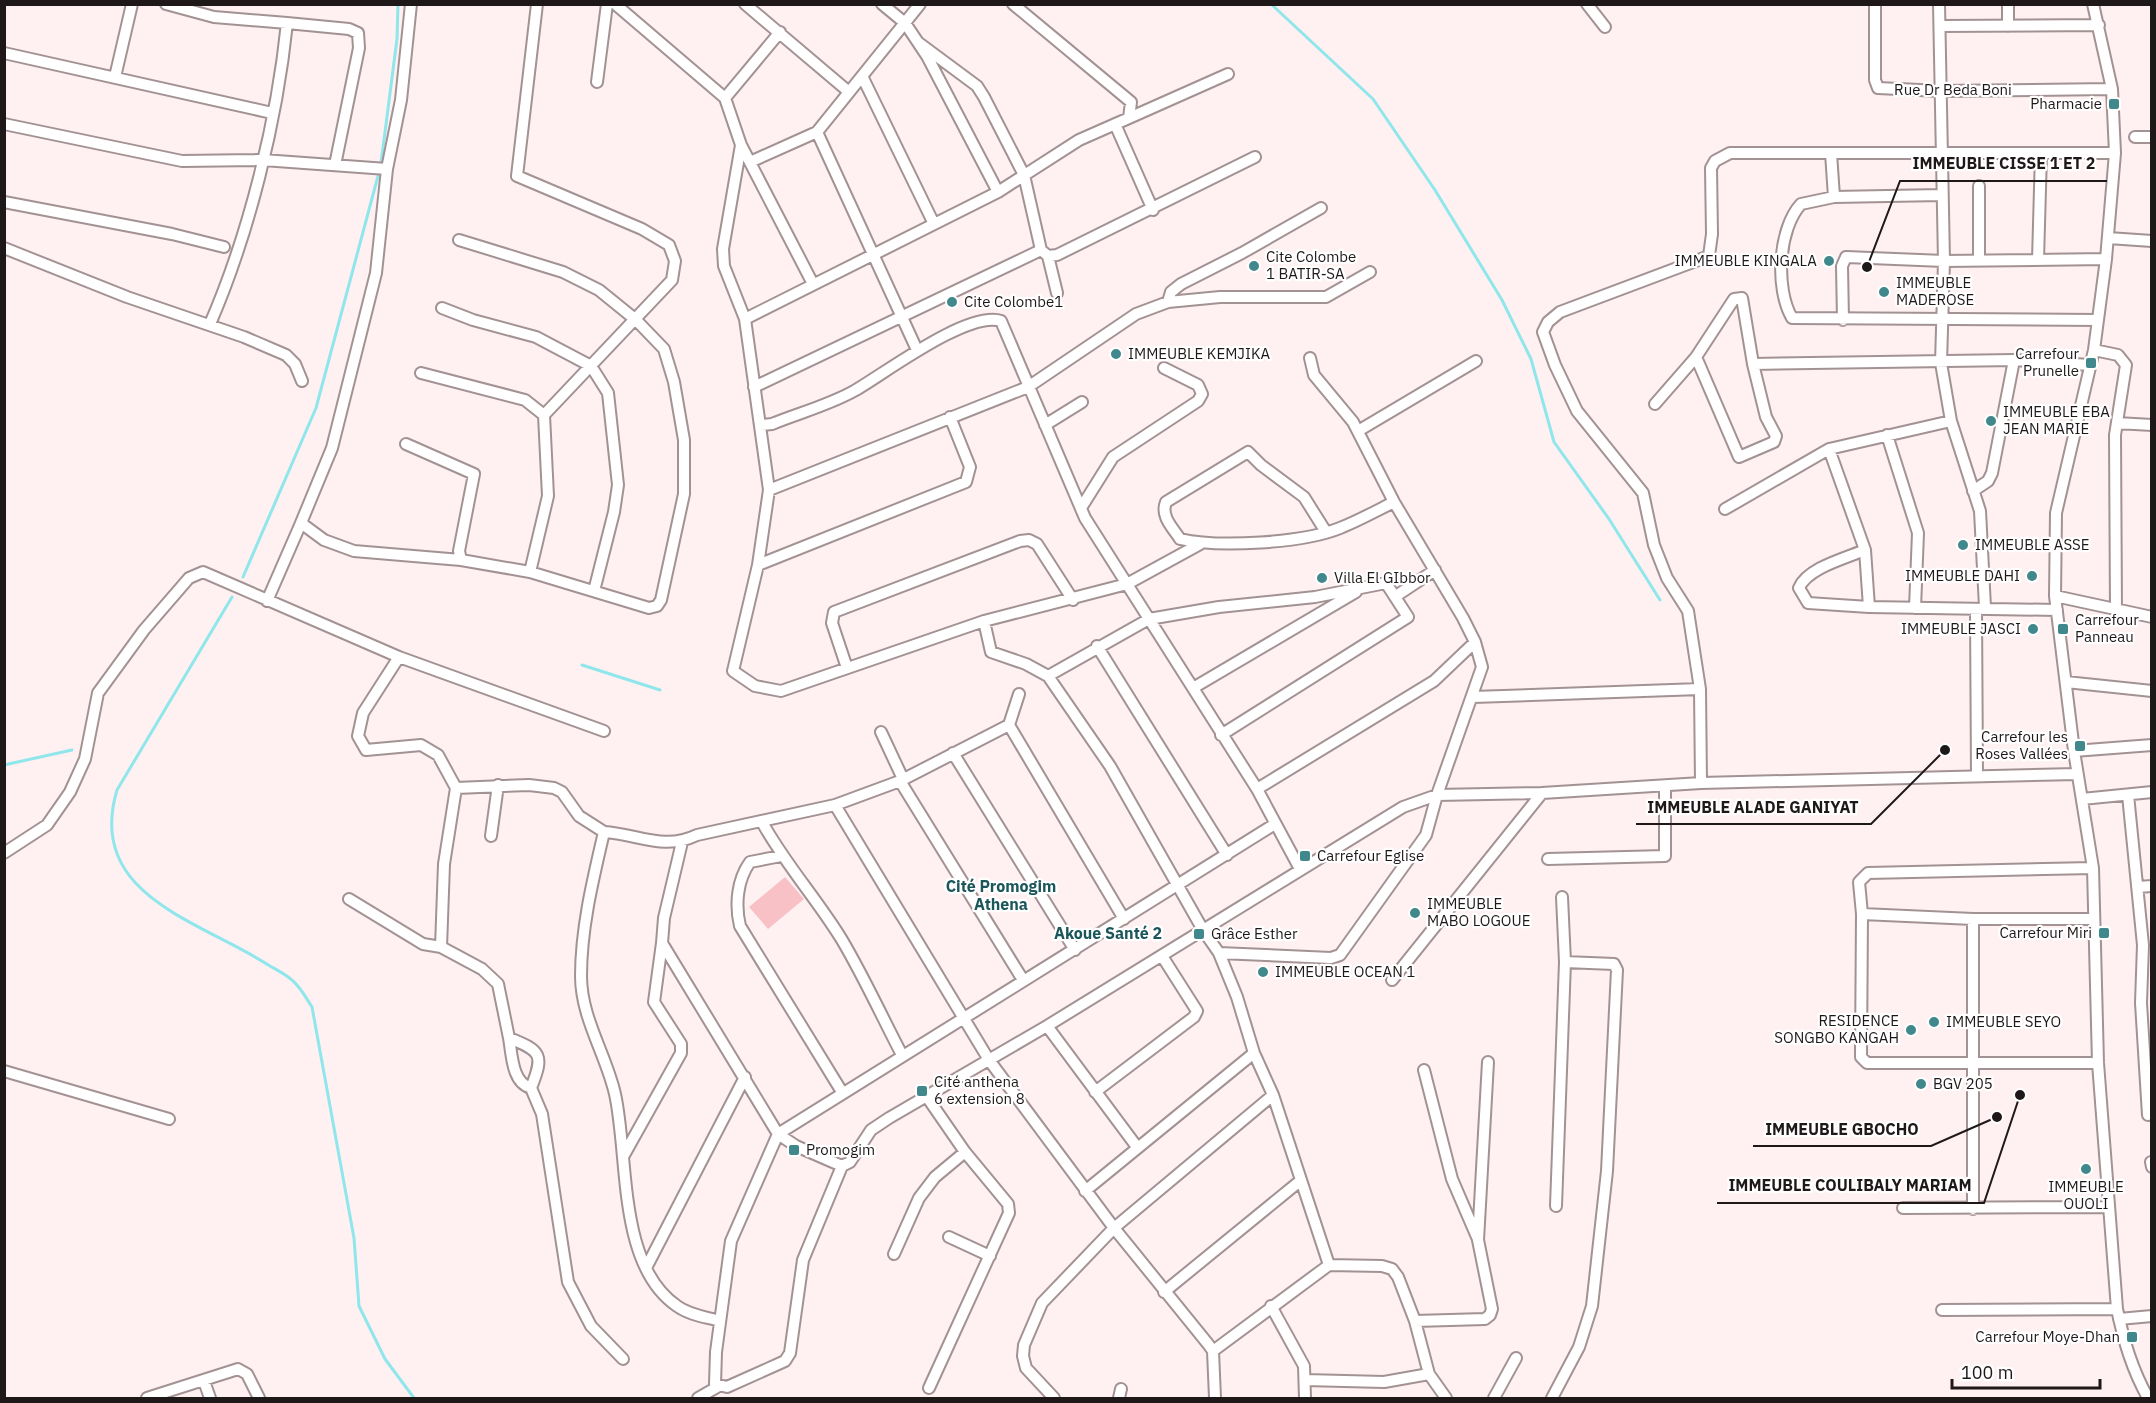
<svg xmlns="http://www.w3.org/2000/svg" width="2156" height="1403" font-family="'IBM Plex Sans',sans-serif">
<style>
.green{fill:#f8c1c6}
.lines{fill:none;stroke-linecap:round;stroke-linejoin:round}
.stream{stroke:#8fe6eb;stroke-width:3}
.minor-casing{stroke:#a39293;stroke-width:14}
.minor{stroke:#fff;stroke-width:10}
.poi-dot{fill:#40888c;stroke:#fff;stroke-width:2}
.labels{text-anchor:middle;stroke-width:4.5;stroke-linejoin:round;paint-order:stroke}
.street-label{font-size:15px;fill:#1f1819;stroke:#fff}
.poi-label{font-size:15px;fill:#1f1819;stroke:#fff;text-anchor:start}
.neighbourhood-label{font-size:16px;font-weight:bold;fill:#1a565a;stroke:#fff}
.leader{fill:none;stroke:#1f1819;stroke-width:2}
.callout-dot{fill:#1f1819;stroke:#fff;stroke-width:2}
.callout-label{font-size:16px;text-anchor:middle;font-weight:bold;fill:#1f1819;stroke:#fff;stroke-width:4.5;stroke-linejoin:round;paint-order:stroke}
</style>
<rect width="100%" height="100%" fill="#fff0f1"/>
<path class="green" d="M785 877 804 899 768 929 749 907Z"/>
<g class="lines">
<path class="stream" d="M1271 4 1373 99 1435 190 1502 300 1531 359 1554 442 1609 519 1660 600
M381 163 397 39 398 4
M243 577 316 408 378 176
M232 597 117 790C85 896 201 921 270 966 277 970 287 975 293 981 301 988 306 998 312 1007L354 1238 359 1306 385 1359 414 1398
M582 665 660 690
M4 765 72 750"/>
<defs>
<path id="minor" d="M166 4 214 17 287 23C277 121 249 234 210 324
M411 4 401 100 387 169 376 273 332 448 301 523 324 540 354 551 461 560
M615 4 725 98 741 145 813 284
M745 4 849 92
M882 4 905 23 927 56 998 192
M1587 4 1605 27
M1875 4V80L1878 88 1940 91 2112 89
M1939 4 1944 261 1941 363 1951 421 1980 511 1985 607
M2008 4V26
M2093 4 2112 89 2115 153 2106 259 2094 350 2056 513 2055 596 2074 751 2093 868 2098 1063 2117 1309C2124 1342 2132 1369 2148 1398
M287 23 349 29 358 33 359 48 335 165
M1940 26 2099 25
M919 43 977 86 984 97 1024 175 1041 250 1048 256 1057 293
M4 53 272 113
M862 76 934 224
M115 77 132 4
M597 82 607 4
M725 98 780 32
M1129 118 1228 74
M4 124 182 161 263 160 387 169
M1115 124 1153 210
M817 132 917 350
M2135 137H2152
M741 145 723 249 724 266 745 319 769 490 758 565 733 671 755 686 781 691 984 621 1127 584 1200 544
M1831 153 1834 197
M750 162 817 132 920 4
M1979 186V261
M1941 195 1834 197 1801 204C1778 229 1775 289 1792 318L2098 320
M4 202 172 234 224 247
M2108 238 2152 241
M4 248 127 297 244 337 286 355 295 364 302 381
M1048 256 1057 255 1255 157
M2038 260 2041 153
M1168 302 1171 292 1181 284 1242 253 1321 208
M442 308 473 320 536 337 591 366 608 393 618 485 614 512 594 591
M745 319 998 192 1079 140 1129 118 1131 102 1013 4
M1843 320 1842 266 1846 257 1944 261 2106 259
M2094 350 2118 355 2126 365 2115 435 2116 610
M1753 364 2014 360 2090 365
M421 373 525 400 544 415
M754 387 1041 250
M1655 404 1696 357 1734 299 1742 298 1753 364 1766 417 1776 436 1774 442 1739 457 1696 357
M2117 423 2152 425
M761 425 772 424C799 413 829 405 854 391 884 374 968 310 1001 321L1085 518 1257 789 1300 869
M1045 425 1082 402
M1358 431 1476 361
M1887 435 1918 533 1915 608
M406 444 474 474 459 551 461 560 530 572 649 608 657 606 661 600 684 494V440L674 382 664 349 636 320 599 290 563 272 459 240
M1829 449 1865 550
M769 490 1028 387 1136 314 1168 302 1220 297H1326L1370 272
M1973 491 1988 481 1992 473 2014 360
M1081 508 1113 457 1198 401 1202 394 1198 385 1164 368
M1725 509 1829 449 1951 421
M1326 532 1304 497 1261 465 1248 452 1166 502C1160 516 1173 528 1180 539 1219 548 1303 543 1340 528 1358 521 1376 511 1394 502
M758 565 966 482 970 467 950 417
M530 572 548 496 544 415 672 280 675 261 669 245 642 229 517 176 537 4
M1396 596 1435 570
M2055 596 2152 617
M267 601 301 523
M1869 607 1865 550C1846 558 1807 568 1799 588L1808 603 1869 607 2057 610
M1976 610 1977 776
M984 621 991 652 1026 664 1048 676 1110 766 1203 930 1219 953 1237 997 1254 1053 1273 1095 1329 1265
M1097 646 1227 855
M399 657 363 713 358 736 366 750 421 745 438 755 456 788 444 864 441 947 482 969 498 984 509 1038C542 1051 544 1055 531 1088L542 1114 568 1282 591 1326 623 1359
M847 668 832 623 834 612 1020 541 1029 540 1037 544 1073 600
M1048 676 1149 619 1219 607 1315 597 1386 583 1408 617 1221 735
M2066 682 2152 691
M1193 688 1356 592
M1473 697 1700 689
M1009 725 1124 919
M881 732 903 779
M2074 751 2152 745
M953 753 1075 950
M900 781 1023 980
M1701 783 1700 689 1688 611 1667 578 1654 545 1643 493 1577 411 1555 365 1543 332 1548 322 1560 312 1709 256 1712 234 1711 168 1715 161 1730 153H2115
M456 788 529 785 554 788 562 792 579 816 604 832
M1257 789 1434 681 1475 642
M2128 795 2143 945 2141 1003 2148 1115
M2082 799 2152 792
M835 805 989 1060 1114 1228 1208 1344 1213 1351 1215 1398
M762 822C785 864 817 899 842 940 864 977 882 1017 902 1055
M1275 824 778 1134 731 1241 716 1352 715 1384 727 1387 785 1361 790 1353 803 1260 842 1166 850 1162 871 1130 889 1118 1047 1026 1403 807 1437 795 1542 793 1701 783 2077 774
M491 836 498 785
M682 842 664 918 662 943 778 1134 796 1146 842 1166
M4 853 47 825 70 792 85 759 98 693 144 630 189 578 203 572 399 657 604 731
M781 856 750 862C737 880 735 905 740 926L842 1092
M1548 859 1665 856V786
M2093 868 1868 873 1859 882 1862 914 1861 1057 1867 1063H2098
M2138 887 2152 886
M349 899 423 944 441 947
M1862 914 1973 919H2094
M1219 953 1331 958 1340 955 1426 835 1437 795 1482 667 1475 642 1463 618 1394 502 1353 422 1314 375 1310 358
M1392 980 1542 793
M1047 1026 1137 1147
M509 1038C512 1055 512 1083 531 1088
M1424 1070 1452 1179 1477 1237
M4 1071 169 1119
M1095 1092 1194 1017 1197 1011 1162 956
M927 1097 965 1152 1008 1204 1009 1213 929 1388
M624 1155 681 1053V1044L654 1002 662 943
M2151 1162 2152 1167
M1085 1191 1254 1053
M1556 1206 1565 962 1562 897
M1903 1208 2108 1207
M1973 1209V919
M949 1237 990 1256
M894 1254 919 1198 935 1177 965 1152
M646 1268 745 1077
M1164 1292 1300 1181
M1271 1306 1304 1366 1305 1398
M1942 1310 2117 1309
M2119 1319 2152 1316
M720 1321C706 1317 689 1315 677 1306 617 1265 629 1157 615 1094 606 1054 581 1018 581 976 581 928 593 879 604 832 638 834 664 851 697 835L835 805 900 781 1009 725 1019 694
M1415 1321 1485 1319 1490 1315 1492 1309 1478 1240 1488 1062
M1213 1351 1329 1265 1382 1266 1392 1269 1398 1277 1415 1321 1429 1374 1446 1398
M1305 1380 1384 1382 1429 1374
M204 1381 210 1398
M147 1398 238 1369 247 1374 259 1398
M698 1398 719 1386
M1054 1398 1026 1368 1023 1356 1024 1345 1042 1303 1114 1228 1273 1095
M1119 1398 1121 1389
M1494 1398 1516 1358
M1552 1398 1579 1347 1592 1306 1607 1171 1617 970 1614 964 1565 962"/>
</defs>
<use href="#minor" class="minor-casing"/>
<use href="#minor" class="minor"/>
</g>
<g class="poi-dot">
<rect x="2108" y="98" width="12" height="12" rx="3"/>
<circle cx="1829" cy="261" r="6"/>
<circle cx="1254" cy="266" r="6"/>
<circle cx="1884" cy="292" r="6"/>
<circle cx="952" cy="302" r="6"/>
<circle cx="1116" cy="354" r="6"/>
<rect x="2085" y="357" width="12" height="12" rx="3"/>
<circle cx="1991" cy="421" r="6"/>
<circle cx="1963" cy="545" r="6"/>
<circle cx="2032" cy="576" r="6"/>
<circle cx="1322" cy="578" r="6"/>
<circle cx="2033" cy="629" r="6"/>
<rect x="2057" y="623" width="12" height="12" rx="3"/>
<rect x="2074" y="740" width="12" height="12" rx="3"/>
<rect x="1299" y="850" width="12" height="12" rx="3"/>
<circle cx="1415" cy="913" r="6"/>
<rect x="2098" y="927" width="12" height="12" rx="3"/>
<rect x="1193" y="928" width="12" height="12" rx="3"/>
<circle cx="1263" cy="972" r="6"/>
<circle cx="1934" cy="1022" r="6"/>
<circle cx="1911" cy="1030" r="6"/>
<circle cx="1921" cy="1084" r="6"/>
<rect x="916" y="1085" width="12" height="12" rx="3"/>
<rect x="788" y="1144" width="12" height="12" rx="3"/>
<circle cx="2086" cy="1169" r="6"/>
<rect x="2126" y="1331" width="12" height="12" rx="3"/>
</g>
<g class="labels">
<g class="street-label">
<text x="1953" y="95">Rue Dr Beda Boni</text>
</g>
<g class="poi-label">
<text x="2102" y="109" text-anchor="end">Pharmacie</text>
<text x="1266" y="262">Cite Colombe<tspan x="1266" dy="17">1 BATIR-SA</tspan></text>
<text x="1817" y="266" text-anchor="end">IMMEUBLE KINGALA</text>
<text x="1896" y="288">IMMEUBLE<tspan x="1896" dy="17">MADEROSE</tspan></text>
<text x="964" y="307">Cite Colombe1</text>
<text x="1128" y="359">IMMEUBLE KEMJIKA</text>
<text x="2079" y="359" text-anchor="end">Carrefour<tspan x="2079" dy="17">Prunelle</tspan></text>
<text x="2003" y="417">IMMEUBLE EBA<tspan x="2003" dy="17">JEAN MARIE</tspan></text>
<text x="1975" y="550">IMMEUBLE ASSE</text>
<text x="2020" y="581" text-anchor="end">IMMEUBLE DAHI</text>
<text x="1334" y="583">Villa El GIbbor</text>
<text x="2075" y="625">Carrefour<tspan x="2075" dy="17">Panneau</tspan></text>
<text x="2021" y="634" text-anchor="end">IMMEUBLE JASCI</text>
<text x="2068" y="742" text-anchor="end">Carrefour les<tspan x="2068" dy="17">Roses Vallées</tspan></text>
<text x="1317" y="861">Carrefour Eglise</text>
<text x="1427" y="909">IMMEUBLE<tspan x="1427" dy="17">MABO LOGOUE</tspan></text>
<text x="2092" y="938" text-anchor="end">Carrefour Miri</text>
<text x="1211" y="939">Grâce Esther</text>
<text x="1275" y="977">IMMEUBLE OCEAN 1</text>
<text x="1899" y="1026" text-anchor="end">RESIDENCE<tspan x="1899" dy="17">SONGBO KANGAH</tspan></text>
<text x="1946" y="1027">IMMEUBLE SEYO</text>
<text x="934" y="1087">Cité anthena<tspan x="934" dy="17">6 extension 8</tspan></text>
<text x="1933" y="1089">BGV 205</text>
<text x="806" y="1155">Promogim</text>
<text x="2086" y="1192" text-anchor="middle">IMMEUBLE<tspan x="2086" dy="17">OUOLI</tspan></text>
<text x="2120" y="1342" text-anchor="end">Carrefour Moye-Dhan</text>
</g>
<g class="neighbourhood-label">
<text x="1001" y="892">Cité Promogim<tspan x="1001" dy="18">Athena</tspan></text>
<text x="1108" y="939">Akoue Santé 2</text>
</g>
</g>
<path class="leader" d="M1867 267L1900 181H2107M1945 750L1871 824H1636M1997 1117L1931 1146H1753M2020 1095L1984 1203H1717"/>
<g class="callout-dot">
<circle cx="1867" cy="267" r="6"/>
<circle cx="1945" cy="750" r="6"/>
<circle cx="1997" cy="1117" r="6"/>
<circle cx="2020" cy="1095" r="6"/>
</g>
<g class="callout-label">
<text x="2004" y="169">IMMEUBLE CISSE 1 ET 2</text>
<text x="1753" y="813">IMMEUBLE ALADE GANIYAT</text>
<text x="1842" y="1135">IMMEUBLE GBOCHO</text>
<text x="1850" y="1191">IMMEUBLE COULIBALY MARIAM</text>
</g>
<rect width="2156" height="1403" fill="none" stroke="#1f1819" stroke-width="12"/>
<path d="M1952 1379v9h148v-9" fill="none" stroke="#1f1819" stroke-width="3"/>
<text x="1961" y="1379" font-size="18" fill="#1f1819" stroke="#ffffff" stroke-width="4.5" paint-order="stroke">100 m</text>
</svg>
